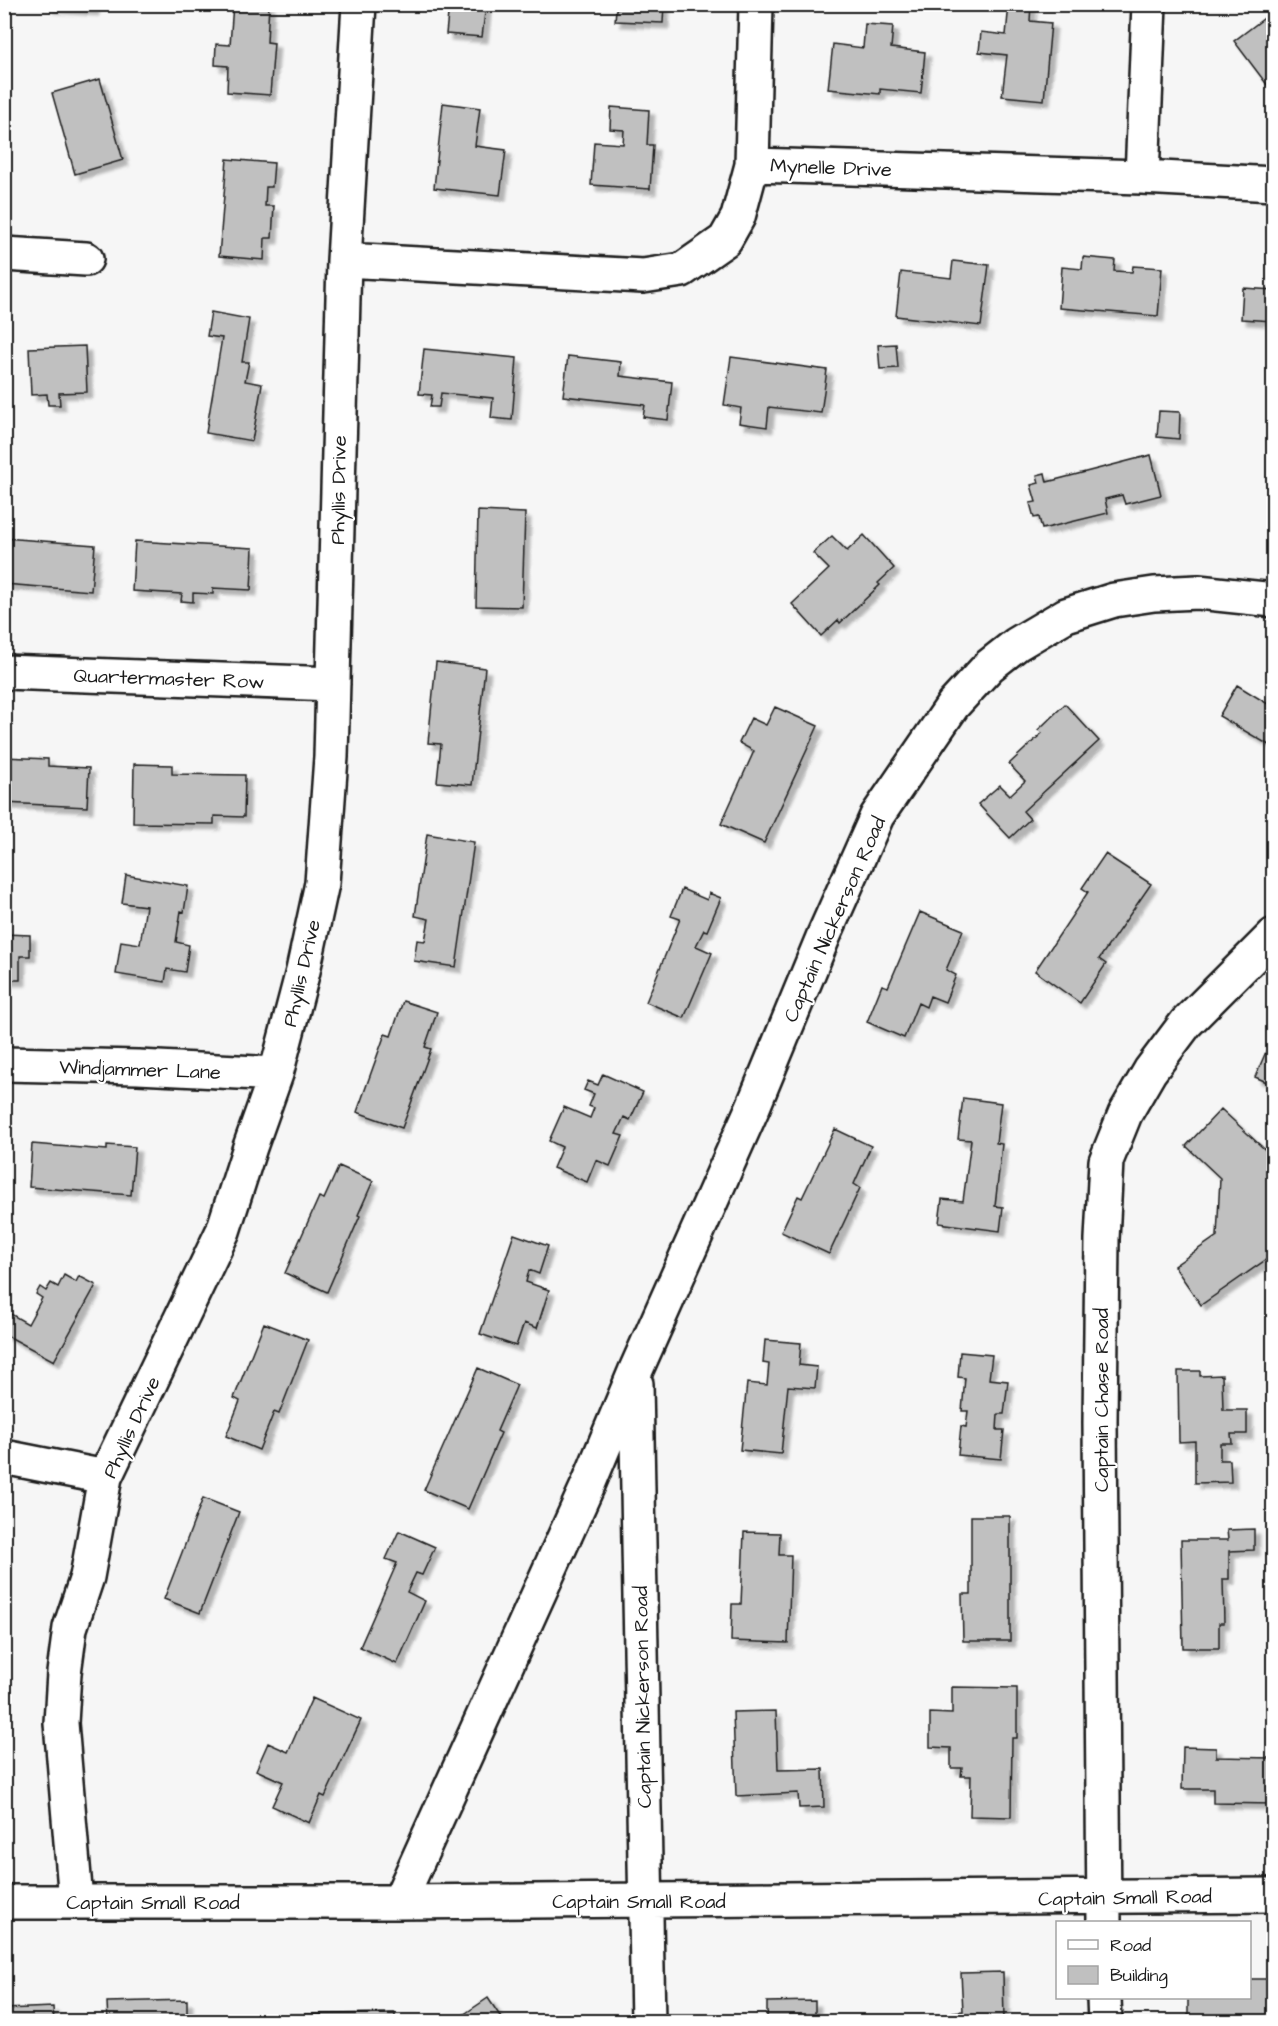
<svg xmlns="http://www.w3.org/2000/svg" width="1278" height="2026" font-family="'Architects Daughter',sans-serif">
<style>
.building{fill:#c0c0c0;stroke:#1c1c1c;stroke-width:1.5;filter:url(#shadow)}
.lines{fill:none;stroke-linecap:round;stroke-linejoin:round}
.minor-casing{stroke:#1c1c1c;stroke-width:38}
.minor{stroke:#fff;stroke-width:33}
.labels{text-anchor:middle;stroke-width:4.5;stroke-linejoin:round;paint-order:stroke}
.street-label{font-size:20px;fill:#1c1c1c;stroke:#fff}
</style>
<defs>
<filter id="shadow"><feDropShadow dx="5.5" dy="5.5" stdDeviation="1.5" flood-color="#0004"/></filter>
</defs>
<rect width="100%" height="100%" fill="#f6f6f6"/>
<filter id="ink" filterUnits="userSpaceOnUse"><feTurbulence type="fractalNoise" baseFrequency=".0167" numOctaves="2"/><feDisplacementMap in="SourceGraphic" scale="12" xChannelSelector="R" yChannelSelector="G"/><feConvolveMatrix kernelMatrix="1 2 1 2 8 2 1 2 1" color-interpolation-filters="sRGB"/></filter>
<g filter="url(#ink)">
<path class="building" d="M49 4H94L93 10 48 7Z
M233 4H269L267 42 274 43 270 95 227 92 228 66 215 65 216 44 230 45Z
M449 4H486L482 37 446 34Z
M621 4H664L663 23 615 21 616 9 621 8Z
M1009 4H1031L1030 21 1051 23 1044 100 1002 96 1007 55 979 52 981 32 1006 35Z
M1271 13 1274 17V94L1234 41Z
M865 24 893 26 891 48 925 52 921 93 880 89V94L828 89 833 44 863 48Z
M100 79 123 160 75 174 52 93Z
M443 103 480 108 475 146 506 150 500 195 434 188Z
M611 107 649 110 647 145H653L650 189 591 185 594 142 623 144 624 130 610 129Z
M227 159 274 163 272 187H266L265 206H274L272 238H265L264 260 219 256Z
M1083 257 1115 260 1114 271 1132 272 1133 266 1162 268 1158 316 1059 308 1062 267 1082 269Z
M953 261 989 265 981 326 896 316 901 272 951 278Z
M1243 288 1274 290V321L1241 319Z
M211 312 249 319 242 362H249L245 381 262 384 252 441 206 433 222 338 207 336Z
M896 344 898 368 880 369 878 345Z
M85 346 87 392 59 393 60 405H48L47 394 31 395 29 348Z
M424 349 517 358 512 420 491 418 493 398 441 393 439 407H430L432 395 419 394Z
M568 356 621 362 620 376 672 382 668 420 643 417 645 405 563 396Z
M731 357 827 370 821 413 769 407 767 427 739 423 741 408 724 405Z
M1159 411 1180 412 1179 439 1157 437Z
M1151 455 1161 495 1125 504 1122 495 1105 499 1108 513 1042 529 1039 517 1034 518 1030 503 1036 502 1031 485 1039 483 1037 475 1045 473 1047 482Z
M478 511 525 513 522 607 476 606Z
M864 535 894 568 878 583 880 585 840 623 838 620 821 636 792 604 829 569 813 553 832 536 847 551Z
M4 538 95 545 91 591 4 584Z
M135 541 253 548 251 590 213 588V594L193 593V602L181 601 182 594 132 591Z
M436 662 485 668 472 785 437 782 441 744 428 743Z
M1237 685 1271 706 1274 701V748L1219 716Z
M1065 704 1099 741 1023 811 1030 819 1010 838 978 804 1000 785 1010 795 1025 781 1009 764 1042 733 1038 730Z
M775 707 818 726 764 843 721 824 754 751 739 743 751 718 766 725Z
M4 757 48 759V766L89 768 87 807 4 803Z
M134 764 172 765V774L245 775 244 817 214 816V824L133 823Z
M427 834 474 842 456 967 414 961 417 940 425 941 429 919 415 916Z
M1105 854 1151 884 1099 959 1106 964 1080 1003 1035 971 1088 892 1082 888Z
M126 875 188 886 184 912 181 911 176 942 189 945 185 972 167 969 165 982 116 974 121 941 140 944 146 906 122 903Z
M682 889 707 900 709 893 721 898 707 931 704 930 696 946 712 953 684 1018 646 1002 680 919 671 916Z
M920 912 963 930 946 970 956 975 945 1002 930 996 926 1007 918 1003 904 1038 867 1022 882 985 888 987Z
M4 934 30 935V956H20V980H4Z
M403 1001 437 1012 425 1047 431 1049 402 1128 357 1112 385 1034 391 1036Z
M1272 1038 1274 1039V1085L1255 1077Z
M603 1074 643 1092 630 1120 624 1117 616 1134 623 1136 610 1166 596 1160 587 1182 553 1168 562 1147 549 1141 564 1107 590 1118 594 1108 589 1106 594 1094 584 1090 588 1081 598 1085Z
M963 1098 1001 1103 996 1143 1002 1144 995 1206 1003 1207 1000 1231 939 1223 942 1199 963 1201 971 1140 958 1139Z
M1221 1109 1274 1158V1254L1201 1305 1174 1266 1217 1236 1220 1178 1186 1146Z
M835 1129 871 1146 854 1184 860 1188 829 1254 781 1232 798 1196 802 1198Z
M32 1144 107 1150V1145L135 1147 131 1195 29 1187Z
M339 1166 373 1181 358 1215 360 1216 327 1292 285 1273 319 1197 324 1199Z
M514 1234 548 1246 539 1274 529 1270 526 1282 549 1290 537 1328 524 1323 516 1346 480 1334Z
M64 1275 76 1282 79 1276 96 1285 54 1361 4 1334V1310L28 1324 42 1298 36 1294 40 1287 46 1291 51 1283 58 1287Z
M264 1323 308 1340 279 1414 274 1412 259 1450 226 1436 240 1401 234 1398Z
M765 1340 801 1343 799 1365 817 1367 815 1388 788 1386 781 1454 740 1450 747 1383 767 1385 769 1364 763 1363Z
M960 1352 992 1355 989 1379 1008 1381 1004 1414H998L997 1430H1004L1001 1459 958 1455 961 1426 966 1427 968 1411H962L965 1378 958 1377Z
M478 1368 517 1385 497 1431 501 1433 468 1509 424 1490Z
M1178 1371H1200V1376L1222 1375 1223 1410H1247V1434H1231L1232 1443H1220V1460H1230L1231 1482 1195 1483V1441L1179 1442Z
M203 1498 239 1512 200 1613 164 1599Z
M971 1516H1010V1641H963L962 1594H971Z
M1254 1529V1550L1229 1551V1579H1223L1224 1623H1219V1648H1183L1181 1540H1228L1227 1530Z
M399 1531 435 1547 422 1575 416 1573 407 1592 425 1601 397 1664 360 1647 397 1563 386 1559Z
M744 1532 780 1533 779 1555H791L788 1643 731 1641 732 1604H741Z
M952 1687 1017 1688V1738H1012L1011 1817 970 1816 971 1776H961L962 1768H951V1748L930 1747V1713L952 1714Z
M312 1698 361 1720 325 1797 321 1795 309 1823 272 1806 283 1782 256 1770 268 1743 288 1752Z
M776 1711 778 1770 823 1769 824 1807 799 1808 798 1793 736 1796 733 1712Z
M1183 1747 1216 1748V1757L1274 1758V1804L1213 1803V1789H1182Z
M1003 1972 1004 2022H953V2012L963 2011 961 1973Z
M1250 1979H1274V2022H1188V1998H1250Z
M488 1998 504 2022H455L454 2021Z
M187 2000V2022H108L107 2002Z
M815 2001V2022H767V2002Z
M53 2007 54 2022H4V2009Z
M395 2013V2022H259V2015Z"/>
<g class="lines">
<defs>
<path id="minor" d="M752 165 756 4
M1142 177 1149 4
M4 254 86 259
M344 260 643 276 682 270 725 240 738 217 752 165 1142 177 1274 184
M4 672 333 684
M4 1064 138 1067 276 1074
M636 1384 648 2022
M4 1457 105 1477
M76 1901 61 1723 64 1673 70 1628 87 1577 105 1477 223 1231 250 1147 276 1074 303 971 322 883 331 757 344 260 359 4
M4 1902H399L1274 1895
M399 1902 588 1485 635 1372 753 1107 824 935 877 816 953 705 989 666 1017 644 1066 615 1114 600 1154 594 1198 592 1274 600
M1104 1922 1100 1422 1102 1239 1106 1161 1125 1114 1150 1071 1186 1023 1274 935
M1104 1998 1105 2022"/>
</defs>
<use href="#minor" class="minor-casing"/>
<use href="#minor" class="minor"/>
</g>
</g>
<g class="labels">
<g class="street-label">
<text transform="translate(831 167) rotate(2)" y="7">Mynelle Drive</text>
<text transform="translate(338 490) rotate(-89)" y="7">Phyllis Drive</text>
<text transform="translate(169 678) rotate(2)" y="7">Quartermaster Row</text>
<text transform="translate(834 919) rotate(-66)" y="7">Captain Nickerson Road</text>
<text transform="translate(301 973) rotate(-77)" y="7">Phyllis Drive</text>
<text transform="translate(140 1069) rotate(2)" y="7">Windjammer Lane</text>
<text transform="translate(1101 1400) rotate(-90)" y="7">Captain Chase Road</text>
<text transform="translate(131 1427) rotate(-65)" y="7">Phyllis Drive</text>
<text transform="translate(642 1697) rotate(-91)" y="7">Captain Nickerson Road</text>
<text transform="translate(1125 1897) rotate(-1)" y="7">Captain Small Road</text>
<text x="639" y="1908">Captain Small Road</text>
<text x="153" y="1909">Captain Small Road</text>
</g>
</g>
<rect width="1278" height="2026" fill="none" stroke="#fff" stroke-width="24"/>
<rect x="12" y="12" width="1254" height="2002" fill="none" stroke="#1c1c1c" stroke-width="2" filter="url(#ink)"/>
<rect x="1056" y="1921" width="195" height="78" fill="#ffffff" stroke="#a4a4a4" stroke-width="1.5"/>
<rect x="1068" y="1940" width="30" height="9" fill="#ffffff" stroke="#a4a4a4" stroke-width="1.5"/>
<text x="1110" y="1951" font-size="18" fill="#1c1c1c">Road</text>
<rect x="1068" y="1966" width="30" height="18" fill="#c0c0c0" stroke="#a4a4a4" stroke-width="1.5"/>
<text x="1110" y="1981" font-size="18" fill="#1c1c1c">Building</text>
</svg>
